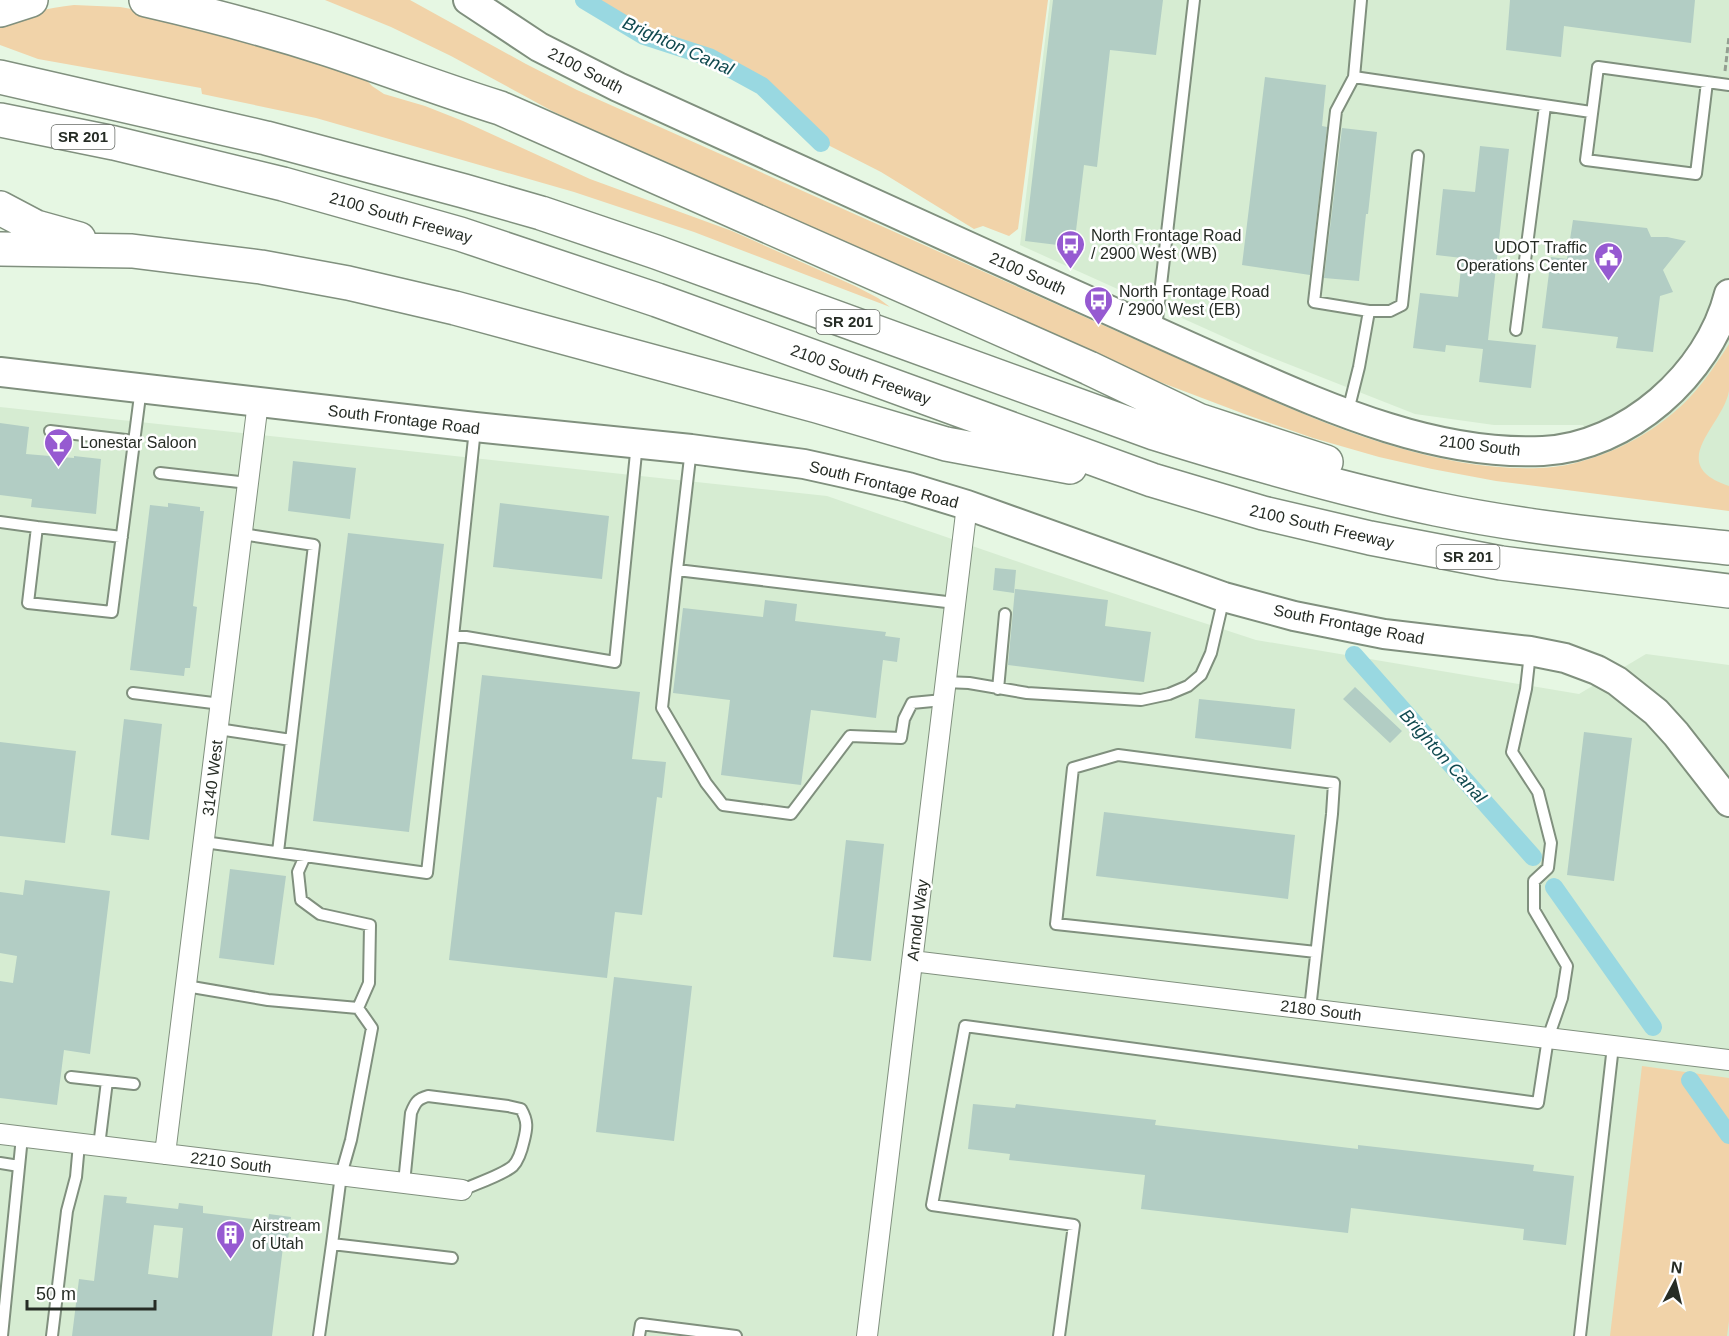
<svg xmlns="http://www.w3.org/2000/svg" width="1729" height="1336" font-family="Arial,sans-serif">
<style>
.built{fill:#d6ecd2}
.green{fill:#f1d3a9}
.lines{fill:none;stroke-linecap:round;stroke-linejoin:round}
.canal{stroke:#99d8e1;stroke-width:18}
.building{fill:#b2cdc4;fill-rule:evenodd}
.lane-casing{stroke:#80907e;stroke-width:14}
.street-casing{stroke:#80907e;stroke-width:22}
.secondary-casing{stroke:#80907e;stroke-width:32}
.highway-casing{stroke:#80907e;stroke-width:36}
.path{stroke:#939f91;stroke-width:3;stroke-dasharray:6 3;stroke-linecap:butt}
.lane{stroke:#fff;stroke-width:10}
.street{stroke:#fff;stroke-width:20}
.secondary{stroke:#fff;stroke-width:28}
.highway{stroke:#fff;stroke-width:33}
.labels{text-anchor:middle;stroke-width:5;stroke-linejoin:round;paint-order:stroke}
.shield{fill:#fff;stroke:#676b66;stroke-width:1.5}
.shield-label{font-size:15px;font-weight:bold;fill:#262c25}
.street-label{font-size:16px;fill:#262c25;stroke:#fff}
.poi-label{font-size:16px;fill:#262c25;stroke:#fff;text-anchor:start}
.water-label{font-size:18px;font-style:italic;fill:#10494f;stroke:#fff}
</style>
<rect width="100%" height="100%" fill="#e6f7e3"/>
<path class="built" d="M1050 0H1729V495L1610 477 1583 425H1494L1415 414 1255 351 1020 245Z
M0 407 827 496 1036 568 1256 640 1579 694 1646 654 1729 665V1336H0Z"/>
<path class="green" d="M325 0H410L526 64 577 90 1264 397C1348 434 1446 471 1539 468 1585 467 1638 443 1672 414 1696 395 1713 369 1729 344 1729 359 1729 376 1729 391 1723 426 1664 464 1729 486V511L1496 481 1432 469 1379 457 1313 438 1247 415 1152 379 665 163 554 112 451 56 391 27Z
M599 0H1048L1018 229 1009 236 983 226 974 229 881 172 826 144 772 86 738 64 641 24Z
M74 5 120 7 149 12 361 74 372 86 384 94 425 106 463 121 590 179 732 231 855 286 878 298 890 307 694 232 574 192 316 118 202 94 201 88 38 59 0 45V27C23 13 48 8 74 5Z
M1642 1066 1729 1078V1321L1727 1336H1610Z"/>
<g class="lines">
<path class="canal" d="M584 0 644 36 709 57 762 86 821 143
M1354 655 1533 857
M1554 887 1653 1027
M1690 1080 1729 1135"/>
</g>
<path class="building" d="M1053 0H1163L1156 55 1110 50 1097 167 1084 165 1074 247 1025 241Z
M1510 0H1695L1691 43 1564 26 1561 57 1506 50Z
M1265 77 1326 85 1322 126 1327 127 1310 275 1242 265Z
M1342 128 1377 132 1368 214H1366L1359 281 1324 278Z
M1480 146 1509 149 1488 340 1536 345 1531 388 1479 382 1483 349 1446 345 1445 352 1413 348 1420 293 1458 297 1462 258 1436 255 1443 189 1475 192Z
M1573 220 1647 228 1651 237H1667L1686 241 1663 270 1673 292 1660 296 1653 352 1616 348 1618 337 1542 328 1551 257 1567 259Z
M0 423 29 427 26 454 74 458V456L101 459 96 514 31 507 32 499 0 495Z
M293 461 356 468 350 519 288 511Z
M168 503 200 507V511H204L193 606 197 607 190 668H185L184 676 130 670 150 505 168 507Z
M500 503 609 516 602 579 493 567Z
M348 533 444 544 409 832 313 821Z
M995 568 1016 570 1014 593 993 590Z
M1015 589 1108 600 1105 626 1151 632 1144 682 1008 665Z
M765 600 797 604 795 621 886 632 885 636 900 638 897 662 883 660 876 718 811 710 801 785 721 775 730 700 673 693 683 608 763 617Z
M482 675 640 692 632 759 666 762 662 798 657 797 642 915 615 912 607 978 449 960Z
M1355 687 1402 731 1390 743 1343 699Z
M1199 699 1295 709 1291 749 1195 738Z
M124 719 162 724 149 840 111 835Z
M1584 732 1632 738 1614 881 1567 875Z
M0 742 76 751 65 843 0 836Z
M1104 812 1295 835 1288 899 1096 876Z
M846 840 884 844 871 961 833 957Z
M230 869 286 876 274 965 219 958Z
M25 880 110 891 90 1054 64 1050 57 1105 0 1098V981L13 983 17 956 0 953V892L23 895Z
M614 977 692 986 674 1141 596 1132Z
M973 1104 1015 1108 1016 1104 1156 1120 1155 1125 1358 1149V1145L1534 1165 1533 1171 1574 1176 1566 1245 1523 1240 1524 1229 1351 1208 1348 1233 1141 1209 1145 1175 1009 1160 1010 1154 968 1149Z
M104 1195 127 1197 126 1203 178 1209 179 1203 203 1206V1213L268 1221 269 1214 291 1217 288 1240 284 1239 272 1336H72L79 1279 94 1281ZM154 1225 183 1228 178 1278 148 1274Z"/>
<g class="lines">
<defs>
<path id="lane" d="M1354 77 1361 0
M1707 82 1696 174 1586 160 1598 67 1729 85
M1369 311H1390L1402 305 1418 156
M1156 328 1194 0
M1516 330 1545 106
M1348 411 1359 367 1369 311 1314 302 1336 111 1354 77 1591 112
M475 429 453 637H466L615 662 637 443
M50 431 134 441
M691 449 677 570 955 603
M160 473 248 483
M0 522 37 527
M242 534 314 545 278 852
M122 537 37 527 28 603 112 612 141 388
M677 570 662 708 706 783 723 805 791 814 850 736 901 738 904 719 912 703 943 700
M945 682 969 683 1027 693 1141 700 1169 694 1188 686 1201 675 1211 653 1224 597
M998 689 1005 614
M133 693 221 704
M218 729 291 740
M204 842 427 873 453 637
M305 856 298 872 301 900 320 914 370 925 369 983 358 1008
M186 986 268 1000 358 1008 372 1028 351 1140 341 1175 332 1244 452 1258
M1310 1009 1332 814 1334 783 1118 755 1073 768 1056 924 1316 952
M71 1077 107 1081
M99 1146 107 1081 134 1084
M0 1163 19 1166
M404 1183 411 1113C415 1103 417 1099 428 1096L508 1106 521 1109C528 1121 527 1128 524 1140 522 1149 519 1160 513 1166 503 1175 475 1184 462 1190
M2 1336 22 1137
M52 1336 67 1211 76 1177 79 1144
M319 1336 332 1244
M639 1336 641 1324 736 1336
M1059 1336 1074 1225 932 1205 965 1026 1538 1103 1548 1038 1562 998 1567 966 1534 910V881L1548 868 1551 843 1538 792 1512 752 1526 689 1530 653
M1580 1336 1613 1046"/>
<path id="street" d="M912 961 1729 1060
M0 1134 462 1190
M165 1154 258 402
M867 1336 967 505"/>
<path id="secondary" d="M468 0 539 47 618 87C770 156 921 225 1073 294 1129 319 1185 345 1240 369 1334 411 1439 456 1543 451 1627 447 1709 374 1729 294
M0 372 475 427 691 449 804 464 908 487 967 505 1224 597 1294 616 1384 634 1530 651 1565 658 1597 670 1617 681 1656 712 1676 734 1729 802"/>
<path id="highway" d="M146 0C207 14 268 30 327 49 385 68 442 90 500 108L1089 368 1198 420 1326 462
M0 10 31 0
M0 77 266 138 464 191 541 213 656 252 1154 433C1247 462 1340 489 1436 509 1532 529 1631 538 1729 548
M0 120 114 143 283 184 460 234 657 300 1152 480 1263 513 1370 538 1501 563 1729 591
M0 208 36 227 79 239
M0 249 132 251 261 267 348 283 455 308 817 406 946 444 1070 467"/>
</defs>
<use href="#lane" class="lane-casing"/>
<use href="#street" class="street-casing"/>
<use href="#secondary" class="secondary-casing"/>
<use href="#highway" class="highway-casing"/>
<path class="path" d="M1725 71 1729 37"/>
<use href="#lane" class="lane"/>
<use href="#street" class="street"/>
<use href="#secondary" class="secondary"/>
<use href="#highway" class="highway"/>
</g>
<defs>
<symbol id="bus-pin" viewBox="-11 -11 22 30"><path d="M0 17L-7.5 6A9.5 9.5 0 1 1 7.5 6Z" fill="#965ad1" stroke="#fff"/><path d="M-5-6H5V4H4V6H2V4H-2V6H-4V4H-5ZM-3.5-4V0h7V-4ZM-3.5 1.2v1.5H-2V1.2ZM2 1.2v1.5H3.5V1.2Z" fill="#fff"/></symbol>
<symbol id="civic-pin" viewBox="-11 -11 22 30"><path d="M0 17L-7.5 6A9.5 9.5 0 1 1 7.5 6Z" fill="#965ad1" stroke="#fff"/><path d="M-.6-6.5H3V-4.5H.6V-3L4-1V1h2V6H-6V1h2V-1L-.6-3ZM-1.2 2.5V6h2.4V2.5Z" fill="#fff"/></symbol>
<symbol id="bar-pin" viewBox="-11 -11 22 30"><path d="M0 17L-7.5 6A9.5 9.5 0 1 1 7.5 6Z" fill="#965ad1" stroke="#fff"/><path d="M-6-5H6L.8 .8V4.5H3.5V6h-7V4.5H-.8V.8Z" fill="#fff"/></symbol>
<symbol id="building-pin" viewBox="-11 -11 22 30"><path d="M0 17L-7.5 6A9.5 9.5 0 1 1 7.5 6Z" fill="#965ad1" stroke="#fff"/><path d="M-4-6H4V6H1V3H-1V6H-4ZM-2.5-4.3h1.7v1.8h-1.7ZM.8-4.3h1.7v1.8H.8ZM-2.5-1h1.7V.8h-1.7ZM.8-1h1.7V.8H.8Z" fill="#fff"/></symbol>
</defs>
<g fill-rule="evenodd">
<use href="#bus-pin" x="1054" y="228" width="33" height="45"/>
<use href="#civic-pin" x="1592" y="240" width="33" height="45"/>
<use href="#bus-pin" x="1082" y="284" width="33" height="45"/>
<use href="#bar-pin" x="42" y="426" width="33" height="45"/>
<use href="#building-pin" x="214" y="1218" width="33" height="45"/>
</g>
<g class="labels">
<g class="shield">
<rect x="51.5" y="125" width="63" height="24" rx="4.5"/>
<rect x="816.5" y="310" width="63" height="24" rx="4.5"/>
<rect x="1436.5" y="545" width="63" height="24" rx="4.5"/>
</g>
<g class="shield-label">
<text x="83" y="142">SR 201</text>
<text x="848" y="327">SR 201</text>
<text x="1468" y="562">SR 201</text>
</g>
<g class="street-label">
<text transform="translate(586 70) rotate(27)" y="6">2100 South</text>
<text transform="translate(401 217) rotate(16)" y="6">2100 South Freeway</text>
<text transform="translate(1028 273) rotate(24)" y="6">2100 South</text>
<text transform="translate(861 374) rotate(20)" y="6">2100 South Freeway</text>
<text transform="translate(404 419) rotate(7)" y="6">South Frontage Road</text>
<text transform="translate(1480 445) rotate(7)" y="6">2100 South</text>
<text transform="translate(884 484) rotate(14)" y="6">South Frontage Road</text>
<text transform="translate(1322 526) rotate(13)" y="6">2100 South Freeway</text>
<text transform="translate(1349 624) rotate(11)" y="6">South Frontage Road</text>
<text transform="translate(212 778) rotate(-83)" y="6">3140 West</text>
<text transform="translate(917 920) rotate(-83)" y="6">Arnold Way</text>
<text transform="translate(1321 1010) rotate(7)" y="6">2180 South</text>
<text transform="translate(231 1162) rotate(7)" y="6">2210 South</text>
</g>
<g class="poi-label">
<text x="1091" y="241">North Frontage Road<tspan x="1091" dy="18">/ 2900 West (WB)</tspan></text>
<text x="1587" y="253" text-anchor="end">UDOT Traffic<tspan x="1587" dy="18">Operations Center</tspan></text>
<text x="1119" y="297">North Frontage Road<tspan x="1119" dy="18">/ 2900 West (EB)</tspan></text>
<text x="80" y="448">Lonestar Saloon</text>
<text x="252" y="1231">Airstream<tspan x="252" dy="18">of Utah</tspan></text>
</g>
<g class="water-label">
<text transform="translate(678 46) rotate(24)" y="6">Brighton Canal</text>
<text transform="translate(1443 756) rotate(48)" y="6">Brighton Canal</text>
</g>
</g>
<g transform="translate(1675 1282) rotate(7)" stroke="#ffffff" stroke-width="4.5" paint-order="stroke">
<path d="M0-4.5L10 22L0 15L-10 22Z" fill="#262c25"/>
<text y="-9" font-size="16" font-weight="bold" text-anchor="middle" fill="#262c25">N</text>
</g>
<path d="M27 1300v9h128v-9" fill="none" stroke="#262c25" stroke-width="3"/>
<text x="36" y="1300" font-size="18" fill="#262c25" stroke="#ffffff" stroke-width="4.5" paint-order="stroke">50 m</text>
</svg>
